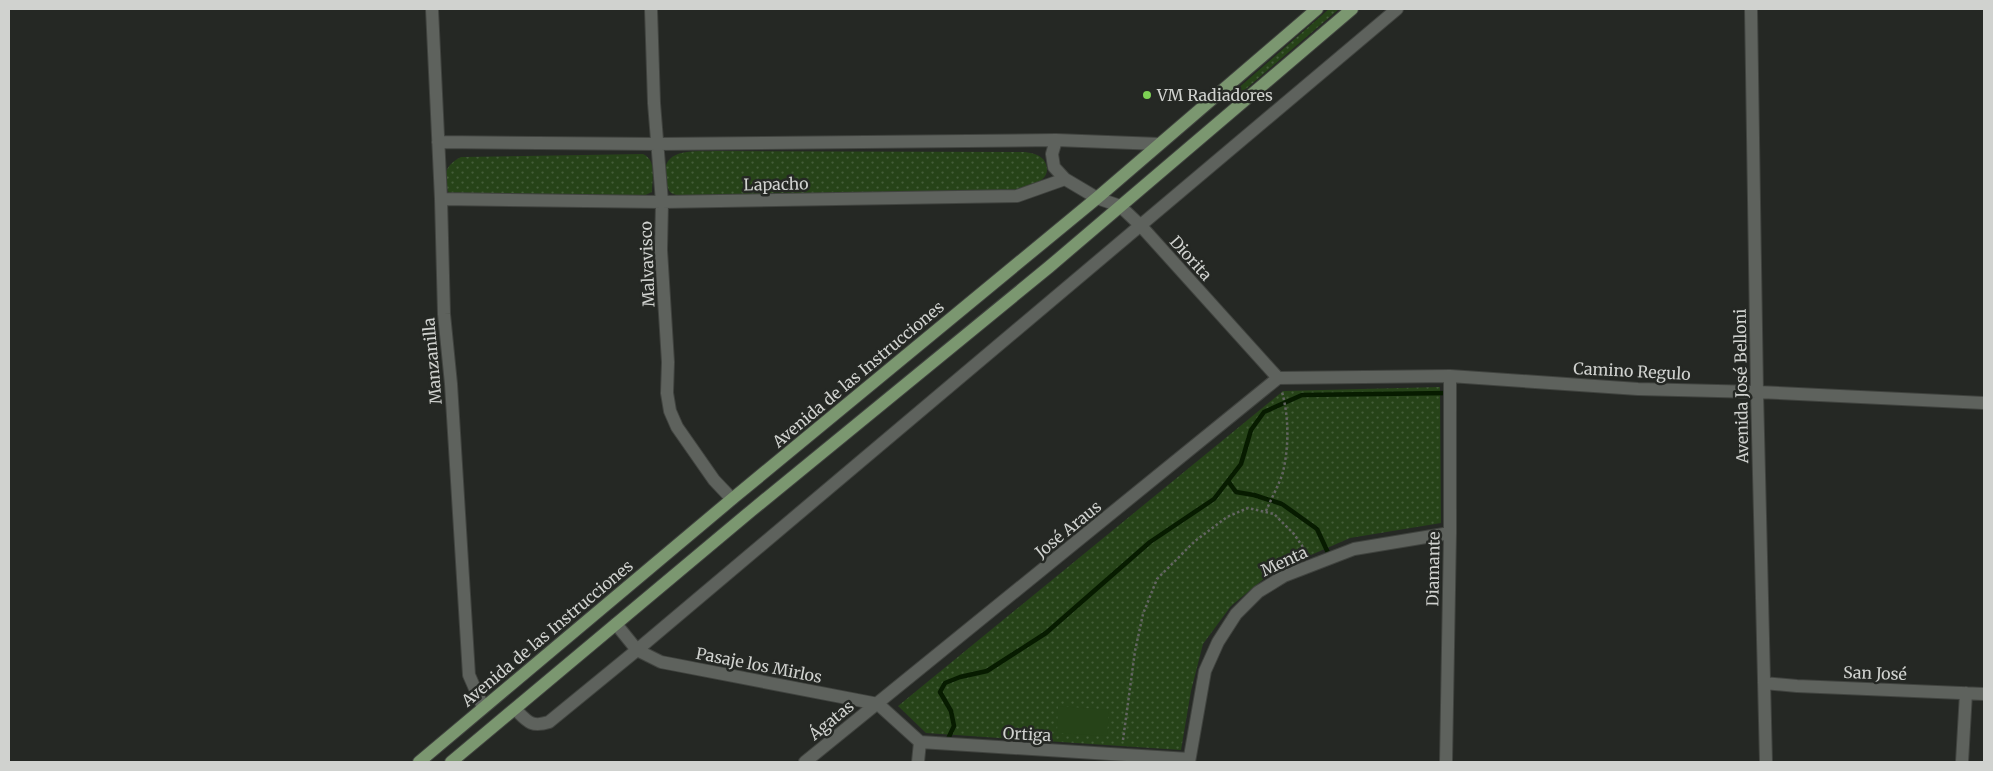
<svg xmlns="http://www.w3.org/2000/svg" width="1993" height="771" font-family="Merriweather,serif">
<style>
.grass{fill:url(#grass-dots)}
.garden{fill:#264318}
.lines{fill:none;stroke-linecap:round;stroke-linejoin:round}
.stream{stroke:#071b00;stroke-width:4.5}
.minor-casing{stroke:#40433f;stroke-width:14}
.major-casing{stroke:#40433f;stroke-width:14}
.path{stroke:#636562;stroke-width:2.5;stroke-dasharray:2.5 2.5;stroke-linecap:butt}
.minor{stroke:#5e625d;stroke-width:12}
.major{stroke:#7b9770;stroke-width:12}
.poi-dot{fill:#7dd154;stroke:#252824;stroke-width:2}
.labels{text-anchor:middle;stroke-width:5;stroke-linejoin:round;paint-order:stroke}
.poi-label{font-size:16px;fill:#d0d2cf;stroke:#252824;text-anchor:start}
.street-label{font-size:16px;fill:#d0d2cf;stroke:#252824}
</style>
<defs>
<pattern id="grass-dots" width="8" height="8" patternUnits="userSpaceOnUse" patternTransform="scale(1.25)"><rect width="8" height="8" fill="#264318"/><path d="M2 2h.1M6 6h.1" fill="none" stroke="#445d39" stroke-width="1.8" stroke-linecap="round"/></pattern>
</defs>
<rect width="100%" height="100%" fill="#252824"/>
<path class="grass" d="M1329 9H1339L1232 101 1228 97Z
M715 151 1025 152C1032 153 1042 155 1045 162 1057 186 1012 191 998 192L681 197 671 193C666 187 665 182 665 174 664 147 696 152 715 151Z
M643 154C657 160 652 179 652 192L641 197 451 196C440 180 444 165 461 157Z
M1440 387 1441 523 1350 538 1272 572 1231 606 1203 644 1191 691 1181 750 926 733 898 706 1283 391Z"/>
<path class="garden" d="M1058 706 1109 710 1107 736 1057 733Z"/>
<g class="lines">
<path class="stream" d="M1228 481 1236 492 1254 495 1282 504 1317 529 1330 557
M947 741 954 726 951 711 940 692 945 683 960 677 987 671 1046 633 1150 542 1214 499 1241 464 1251 430 1264 412 1302 395 1449 393"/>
<defs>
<path id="minor" d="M432 9 441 199 444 314 451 384 469 675 483 707
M651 9 654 103 662 202 661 250 668 362 667 393 670 411 677 427 714 480 732 499
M1751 9 1757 392 1766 762
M1056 140 1052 154 1054 167 1065 179 1097 198 1120 206 1141 226 1278 378
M438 142 658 144 1056 140 1159 144
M441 199 662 202 1017 196 1065 179
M1278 378 1450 376 1638 389 1757 392 1984 403
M616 624 637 650 661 662 878 704
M1764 683 1797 686 1984 694
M878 704 920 742 1189 759
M515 709C527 721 531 728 549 722L637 650 1397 9
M805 762 1278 378
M918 762 920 742
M1189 762 1205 671 1218 642 1236 614 1258 592 1284 576 1354 549 1450 533
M1446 762 1450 533V376
M1962 762 1966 693"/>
<path id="major" d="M419 762 732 499 1097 198 1317 9
M451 762 751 511 1049 267 1352 9"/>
</defs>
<use href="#minor" class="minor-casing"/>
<use href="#major" class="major-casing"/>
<path class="path" d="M1266 511C1271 499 1279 485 1283 472 1289 446 1289 417 1282 392
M1123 740 1135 651 1143 614 1157 579 1195 541 1227 517 1248 508 1274 514 1294 534 1307 553"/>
<use href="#minor" class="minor"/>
<use href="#major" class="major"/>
</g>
<circle class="poi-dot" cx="1147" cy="95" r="5"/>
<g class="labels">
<g class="poi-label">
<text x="1157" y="101">VM Radiadores</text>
</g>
<g class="street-label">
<text transform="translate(776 184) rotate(-1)" y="6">Lapacho</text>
<text transform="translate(1191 258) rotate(48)" y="6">Diorita</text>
<text transform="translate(647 264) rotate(-92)" y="6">Malvavisco</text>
<text transform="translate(432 361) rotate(-95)" y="6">Manzanilla</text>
<text transform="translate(1632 371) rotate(3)" y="6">Camino Regulo</text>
<text transform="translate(858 374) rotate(-40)" y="6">Avenida de las Instrucciones</text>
<text transform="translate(1741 386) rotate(-91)" y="6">Avenida José Belloni</text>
<text transform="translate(1068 529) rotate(-39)" y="6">José Araus</text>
<text transform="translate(1284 561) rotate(-25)" y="6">Menta</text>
<text transform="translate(1433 569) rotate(-89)" y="6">Diamante</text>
<text transform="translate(547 633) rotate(-40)" y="6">Avenida de las Instrucciones</text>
<text transform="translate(759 665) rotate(11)" y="6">Pasaje los Mirlos</text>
<text transform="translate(1875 673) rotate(2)" y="6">San José</text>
<text transform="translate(831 720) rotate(-39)" y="6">Ágatas</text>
<text transform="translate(1027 734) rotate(3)" y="6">Ortiga</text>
</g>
</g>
<rect width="1993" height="771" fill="none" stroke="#d0d2cf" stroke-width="20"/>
</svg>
